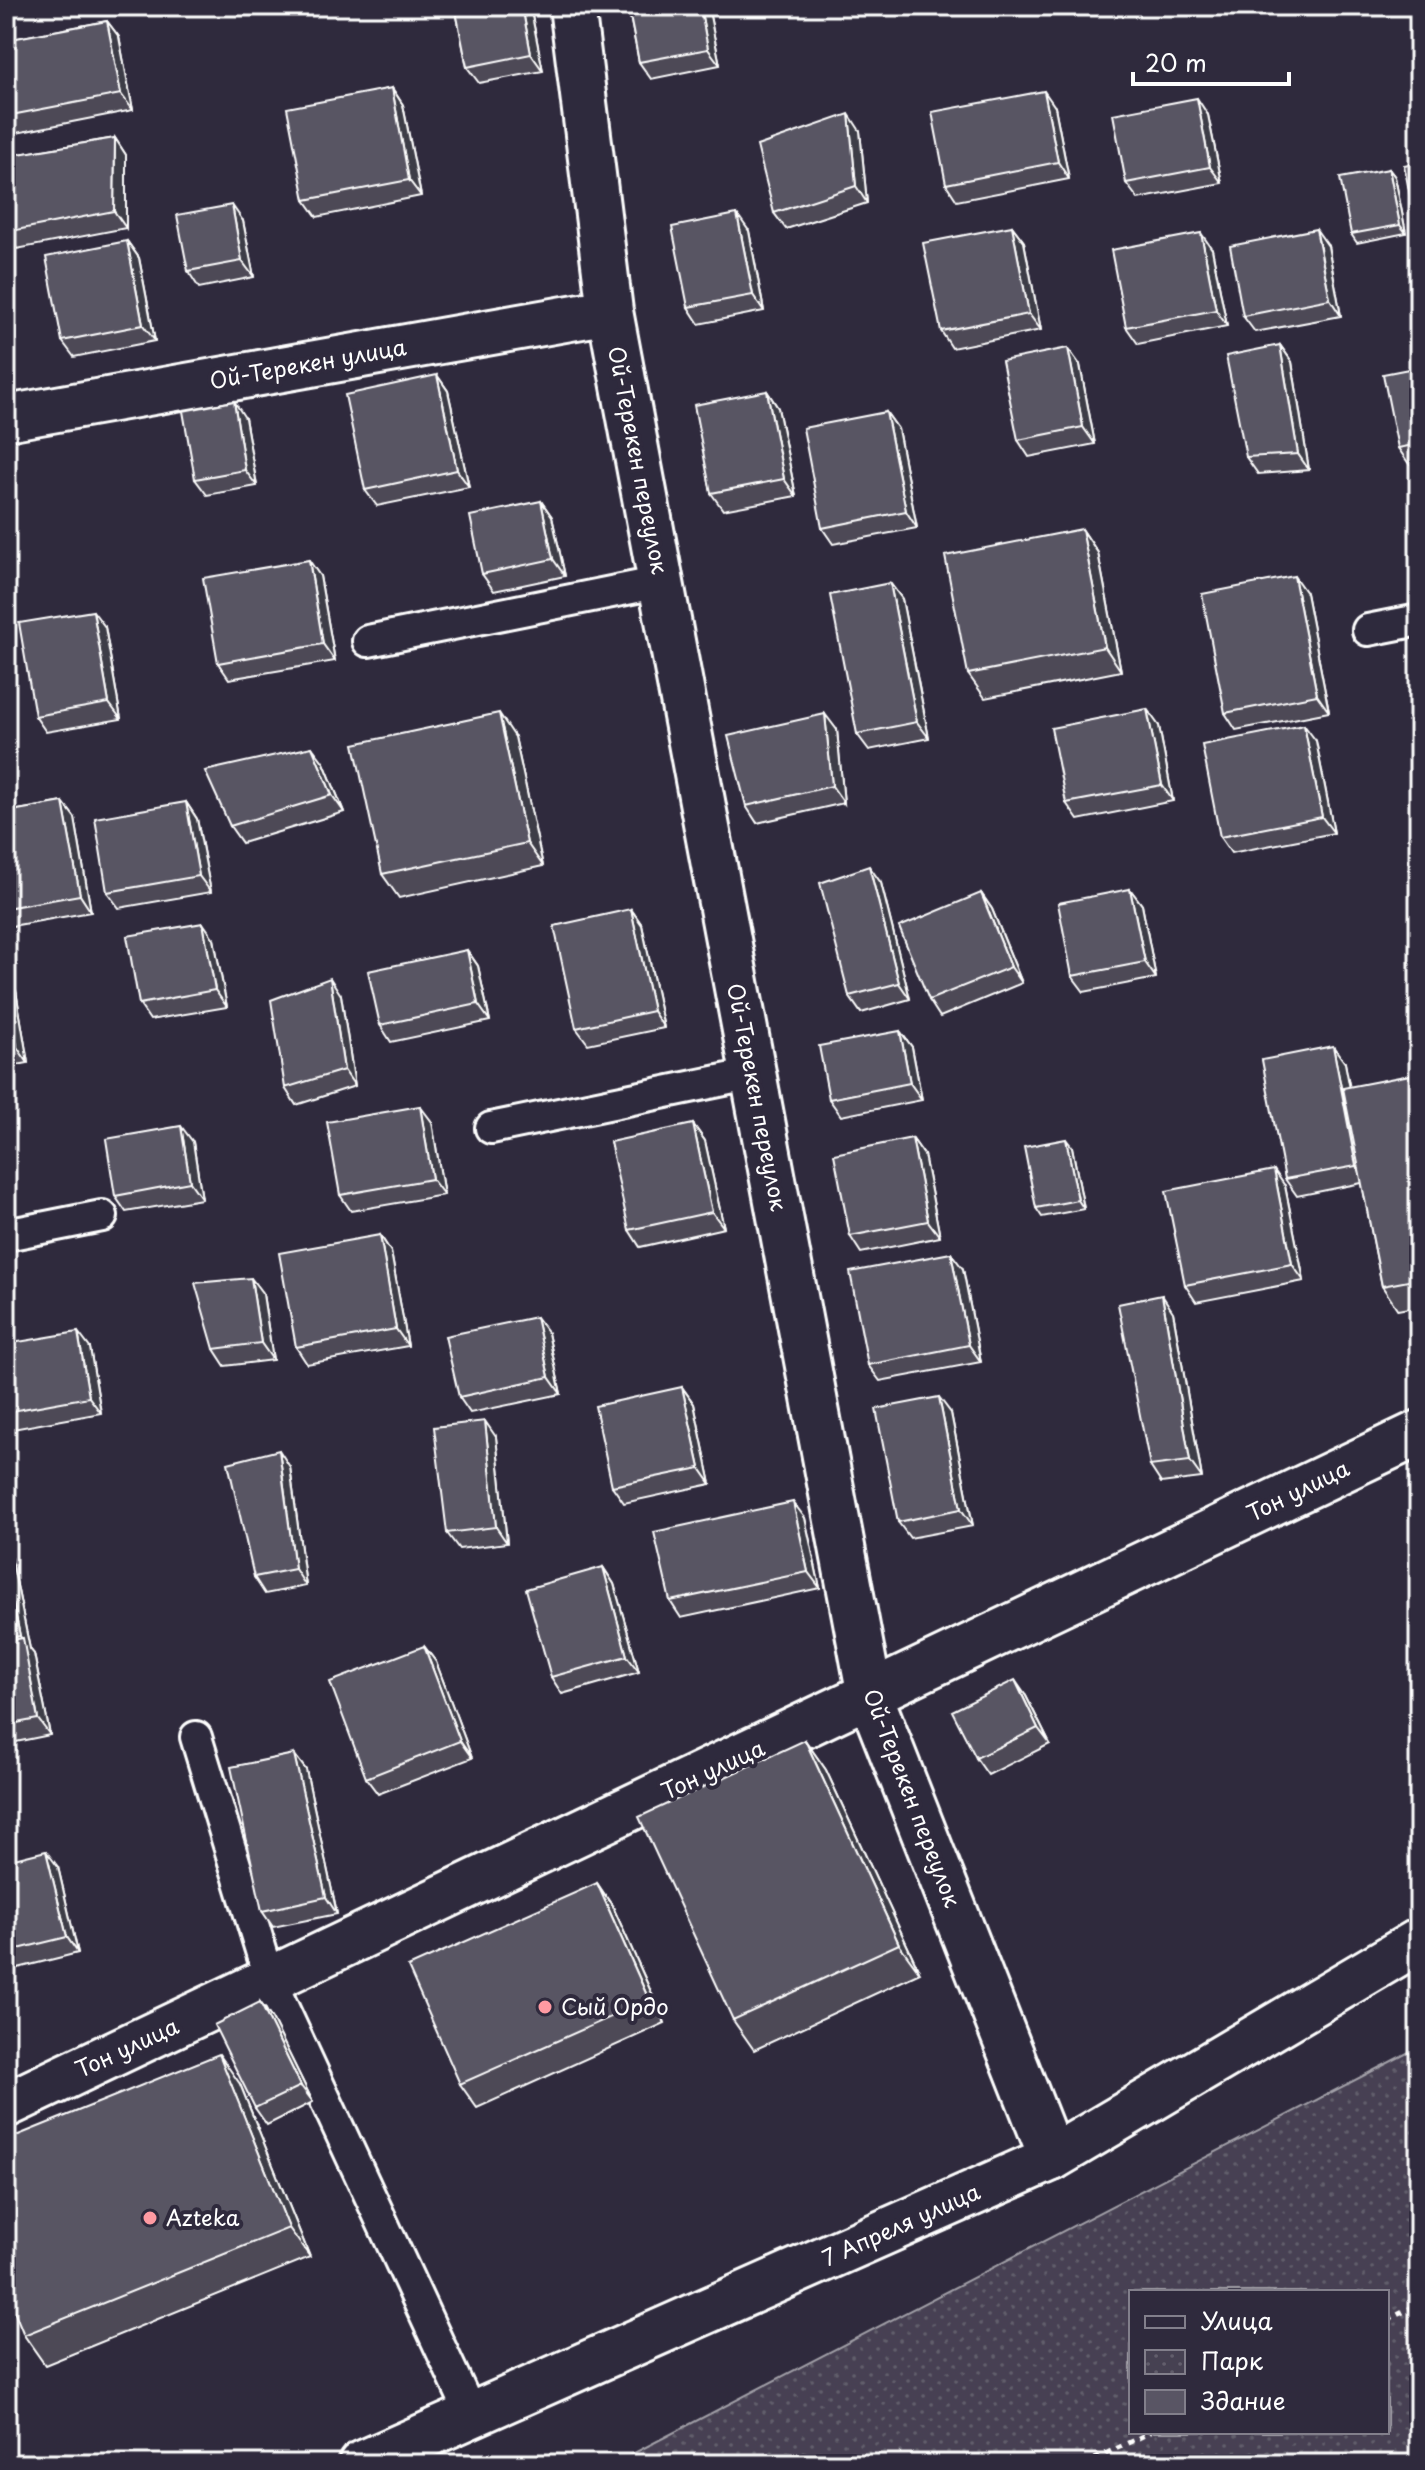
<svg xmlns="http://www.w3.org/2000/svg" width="1425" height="2470" font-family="'Playpen Sans',sans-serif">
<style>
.park{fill:url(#park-dots);stroke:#a2a0a8;stroke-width:2;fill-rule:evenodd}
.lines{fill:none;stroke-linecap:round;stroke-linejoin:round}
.service-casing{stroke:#fff;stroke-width:36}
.minor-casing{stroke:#fff;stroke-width:50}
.primary-casing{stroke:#fff;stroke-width:50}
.path{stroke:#fff;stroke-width:5;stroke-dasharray:6 6;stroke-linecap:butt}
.service{stroke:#2f2a3d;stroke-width:30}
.minor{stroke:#2f2a3d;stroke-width:44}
.primary{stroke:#2f2a3d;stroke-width:44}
.wall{fill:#4d4956;stroke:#fff;stroke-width:2}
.shaded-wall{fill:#3e3c46;stroke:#fff;stroke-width:2}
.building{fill:#595564;stroke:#fff;stroke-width:2}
.poi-dot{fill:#ff9aa2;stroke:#2f2a3d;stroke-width:3}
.labels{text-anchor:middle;stroke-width:8;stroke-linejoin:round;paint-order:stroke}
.street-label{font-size:22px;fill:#fff;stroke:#2f2a3d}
.poi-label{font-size:22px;fill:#fff;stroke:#2f2a3d;text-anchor:start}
</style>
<defs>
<pattern id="park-dots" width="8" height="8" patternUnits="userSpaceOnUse" patternTransform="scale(2)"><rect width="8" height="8" fill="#464152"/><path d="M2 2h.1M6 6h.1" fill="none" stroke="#625e6c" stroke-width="1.8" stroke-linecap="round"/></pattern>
</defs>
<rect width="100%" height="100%" fill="#2f2a3d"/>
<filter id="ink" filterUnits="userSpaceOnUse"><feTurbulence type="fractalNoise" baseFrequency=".0125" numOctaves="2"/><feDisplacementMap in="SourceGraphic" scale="16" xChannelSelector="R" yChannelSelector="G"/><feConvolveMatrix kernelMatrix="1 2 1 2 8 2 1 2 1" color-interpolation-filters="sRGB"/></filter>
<g filter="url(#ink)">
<path class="park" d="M1419 2047V2464H613ZM1131 2292H1387V2432H1131Z"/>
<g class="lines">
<defs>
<path id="service" d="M1368 630 1419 620
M368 641 661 582
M491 1128 753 1074
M6 1235 102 1216
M196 1737 270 1980 471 2414"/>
<path id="minor" d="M572 6 610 311 870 1696 1052 2158
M6 418 610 311
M6 2105 1419 1433"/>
<path id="primary" d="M361 2464 1052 2158 1419 1941"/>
</defs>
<use href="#service" class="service-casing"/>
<use href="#minor" class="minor-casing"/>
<use href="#primary" class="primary-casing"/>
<path class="path" d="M1387 2320 1419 2304
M1084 2464 1151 2432"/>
<use href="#service" class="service"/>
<use href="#minor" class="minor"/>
<use href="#primary" class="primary"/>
</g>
<path class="wall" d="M455 6H530L543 71 479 83 467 67Z
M628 6H708L720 65 651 79 639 62Z
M107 21 119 37 133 110 6 135V40Z
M392 88 403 105 421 196 317 217 305 200Z
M1055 107 1069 179 957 201 946 184Z
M1208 115 1222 183 1138 199 1126 183Z
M860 131 867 203 786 229 774 213Z
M115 138 126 155V228L17 249 6 233V156Z
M1389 169 1395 177 1406 233 1357 243 1351 234Z
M243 221 254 277 199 288 188 271Z
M1012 226 1024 242 1041 330 952 348 941 331Z
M749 231 764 311 699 324 688 307Z
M127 241 139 258 155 341 74 357 62 341Z
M1328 246 1341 316 1255 332 1243 316Z
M1212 249 1227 326 1138 344 1126 327Z
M1280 345 1292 362 1309 470 1258 474 1246 457Z
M1080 365 1095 444 1029 457 1018 440Z
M1419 367V462L1409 464 1398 448Z
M437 375 448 391 469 487 377 506 365 490Z
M767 391 778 408 796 496 723 510 711 493Z
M886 412 898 429 917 528 833 544 822 528Z
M245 418 257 486 207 495 195 479Z
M541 501 552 517 565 576 494 591 482 574Z
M1082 529 1098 553 1121 671 985 698 968 674Z
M320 576 335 661 229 679 218 663Z
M890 583 902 599 929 738 869 750 857 734Z
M1306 593 1329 712 1236 730 1225 713Z
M105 627 121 719 46 732 35 716Z
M1159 726 1173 801 1078 820 1066 803Z
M837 730 844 803 757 823 746 806Z
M515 737 543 866 399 898 382 874Z
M1316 741 1334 833 1231 853 1220 837Z
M324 763 344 812 242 843 230 826Z
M63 802 75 818 91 912 6 927V812Z
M186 802 197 819 211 892 119 908 107 892Z
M881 883 910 999 861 1013 849 996Z
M1130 889 1142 905 1156 978 1084 992 1072 976Z
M981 893 992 909 1022 983 940 1017 929 1000Z
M631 909 642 925 664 1028 588 1044 576 1028Z
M214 939 227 1007 150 1020 139 1004Z
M467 950 478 966 490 1021 391 1042 380 1025Z
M6 977 16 991 28 1063 6 1067Z
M341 995 355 1086 296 1105 285 1088Z
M900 1031 912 1047 922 1100 841 1116 829 1099Z
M1345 1063 1349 1087H1419V1306L1398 1310 1382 1286 1362 1183 1297 1196 1285 1179Z
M432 1122 444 1195 351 1211 340 1195Z
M693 1124 705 1141 724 1228 640 1247 629 1230Z
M912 1138 924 1155 940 1237 861 1253 850 1236Z
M193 1142 202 1199 126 1212 115 1196Z
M1072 1147 1084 1209 1042 1217 1036 1208Z
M1285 1186 1304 1281 1196 1302 1185 1285Z
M380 1235 391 1252 408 1346 307 1364 296 1347Z
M963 1269 981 1362 880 1381 868 1365Z
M263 1294 273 1360 225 1366 214 1349Z
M1173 1312 1202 1478 1161 1483 1150 1466Z
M548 1333 561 1394 470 1413 459 1397Z
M6 1344 90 1348 101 1413 13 1429 6 1419Z
M682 1387 694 1404 711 1484 624 1503 612 1486Z
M951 1413 973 1526 910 1538 898 1522Z
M496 1437 507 1543 459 1549 447 1533Z
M290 1467 306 1586 265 1594 254 1577Z
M805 1518 820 1588 681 1618 670 1601Z
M6 1532 30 1649 34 1654 50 1735 6 1744V1694L10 1693 6 1671Z
M603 1567 614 1584 639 1672 562 1694 551 1677Z
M424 1646 436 1662 472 1758 378 1794 366 1778Z
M1026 1696 1050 1744 988 1775 976 1758Z
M805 1740 826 1770 920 1973 754 2050 733 2020Z
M294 1754 306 1770 337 1914 273 1927 262 1911Z
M6 1861 58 1867 78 1953 6 1971Z
M597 1883 613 1907 665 2023 477 2108 460 2084Z
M260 2002 272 2019 313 2102 267 2125 255 2108Z
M240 2084 310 2257 45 2365 24 2335Z"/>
<path class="shaded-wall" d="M522 6H530L543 71 531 54Z
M700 6H708L720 65 708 49Z
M107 21 119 37 133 110 121 94Z
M392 88 403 105 421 196 409 180Z
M1044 91 1055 107 1069 179 1058 162Z
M1197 98 1208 115 1222 183 1210 167Z
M849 114 860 131 867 203 856 186Z
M115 138 126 155V228L114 211Z
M1389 169 1395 177 1406 233 1400 225Z
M232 205 243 221 254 277 242 261Z
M737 214 749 231 764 311 753 295Z
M1012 226 1024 242 1041 330 1029 314Z
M1316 229 1328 246 1341 316 1330 299Z
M1201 233 1212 249 1227 326 1216 310Z
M127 241 139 258 155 341 143 325Z
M1280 345 1292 362 1309 470 1298 454Z
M1068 348 1080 365 1095 444 1083 427Z
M437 375 448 391 469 487 457 470Z
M767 391 778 408 796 496 784 479Z
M234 401 245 418 257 486 245 470Z
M886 412 898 429 917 528 906 511Z
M541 501 552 517 565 576 553 559Z
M1082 529 1098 553 1121 671 1105 647Z
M309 560 320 576 335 661 323 644Z
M1294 576 1306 593 1329 712 1317 695Z
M890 583 902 599 929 738 917 722Z
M93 611 105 627 121 719 109 703Z
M1147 709 1159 726 1173 801 1162 785Z
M499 713 515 737 543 866 527 843Z
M825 714 837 730 844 803 832 786Z
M1304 725 1316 741 1334 833 1322 817Z
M312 747 324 763 344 812 332 795Z
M63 802 75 818 91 912 80 895Z
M186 802 197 819 211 892 199 876Z
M869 866 881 883 910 999 899 983Z
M1130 889 1142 905 1156 978 1145 962Z
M981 893 992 909 1022 983 1011 967Z
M631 909 642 925 664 1028 653 1011Z
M203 923 214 939 227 1007 215 990Z
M467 950 478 966 490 1021 478 1004Z
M6 977 16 991 28 1063 17 1047Z
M330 978 341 995 355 1086 344 1070Z
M900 1031 912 1047 922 1100 910 1083Z
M1333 1046 1345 1063 1368 1182 1356 1166Z
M1410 1075 1419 1087V1119Z
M420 1106 432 1122 444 1195 432 1179Z
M693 1124 705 1141 724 1228 712 1212Z
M181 1126 193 1142 202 1199 190 1182Z
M912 1138 924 1155 940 1237 928 1221Z
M1066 1139 1072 1147 1084 1209 1078 1200Z
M1274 1170 1285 1186 1304 1281 1292 1264Z
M380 1235 391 1252 408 1346 396 1329Z
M951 1253 963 1269 981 1362 969 1345Z
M251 1278 263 1294 273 1360 261 1343Z
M1162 1295 1173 1312 1202 1478 1190 1461Z
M536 1317 548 1333 561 1394 549 1377Z
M78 1332 90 1348 101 1413 89 1397Z
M682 1387 694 1404 711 1484 700 1468Z
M939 1397 951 1413 973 1526 961 1509Z
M485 1421 496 1437 507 1543 496 1527Z
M279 1450 290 1467 306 1586 295 1569Z
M793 1502 805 1518 820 1588 808 1572Z
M6 1532 30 1649 34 1654 50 1735 38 1719 23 1641 20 1636 6 1569Z
M603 1567 614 1584 639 1672 627 1656Z
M424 1646 436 1662 472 1758 460 1741Z
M1015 1680 1026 1696 1050 1744 1038 1728Z
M805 1740 826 1770 920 1973 899 1944Z
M294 1754 306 1770 337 1914 326 1897Z
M46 1851 58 1867 78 1953 67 1937Z
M597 1883 613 1907 665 2023 649 2000Z
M260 2002 272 2019 313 2102 301 2086Z
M219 2054 240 2084 310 2257 289 2228Z"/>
<path class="building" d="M455 6H522L531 54 467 67Z
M628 6H700L708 49 639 62Z
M107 21 121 94 6 116V40Z
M392 88 409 180 305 200 287 108Z
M1044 91 1058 162 946 184 932 112Z
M1197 98 1210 167 1126 183 1113 114Z
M849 114 856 186 774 213 757 146Z
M115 138 114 211 6 232V156Z
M1419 162V215L1414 216 1404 165Z
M1389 169 1400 225 1351 234 1340 178Z
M232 205 242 261 188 271 177 215Z
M737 214 753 295 688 307 672 227Z
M1012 226 1029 314 941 331 923 243Z
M1316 229 1330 299 1243 316 1230 246Z
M1201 233 1216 310 1126 327 1111 250Z
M127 241 143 325 62 341 46 257Z
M1280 345 1298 454 1246 457 1226 356Z
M1068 348 1083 427 1018 440 1002 361Z
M1419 367V444L1398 448 1383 374Z
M437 375 457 470 365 490 345 395Z
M767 391 784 479 711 493 694 405Z
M234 401 245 470 195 479 183 411Z
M886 412 906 511 822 528 803 428Z
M541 501 553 559 482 574 470 516Z
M1082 529 1105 647 968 674 945 556Z
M309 560 323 644 218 663 203 578Z
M1294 576 1317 695 1225 713 1202 594Z
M890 583 917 722 857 734 830 595Z
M93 611 109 703 35 716 19 623Z
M1147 709 1162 785 1066 803 1051 728Z
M499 713 527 843 382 874 354 744Z
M825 714 832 786 746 806 728 736Z
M1304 725 1322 817 1220 837 1202 745Z
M1419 744V777L1413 746Z
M312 747 332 795 230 826 205 771Z
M63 802 80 895 6 908V812Z
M186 802 199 876 107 892 95 818Z
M869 866 899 983 849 996 820 883Z
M1130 889 1145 962 1072 976 1058 903Z
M981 893 1011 967 929 1000 899 927Z
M631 909 653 1011 576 1028 554 926Z
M203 923 215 990 139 1004 127 936Z
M467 950 478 1004 380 1025 368 971Z
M330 978 344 1070 285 1088 271 1000Z
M6 983 17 1047 6 1049Z
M900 1031 910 1083 829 1099 819 1046Z
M1333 1046 1356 1166 1285 1179 1262 1060Z
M1410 1075 1419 1119V1279L1382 1286 1343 1088Z
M420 1106 432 1179 340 1195 327 1122Z
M693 1124 712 1212 629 1230 610 1142Z
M181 1126 190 1182 115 1196 106 1139Z
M912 1138 928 1221 850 1236 834 1154Z
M1066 1139 1078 1200 1036 1208 1024 1147Z
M1274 1170 1292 1264 1185 1285 1166 1191Z
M380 1235 396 1329 296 1347 279 1253Z
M951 1253 969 1345 868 1365 850 1272Z
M251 1278 261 1343 214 1349 195 1283Z
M1162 1295 1190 1461 1150 1466 1118 1304Z
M536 1317 549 1377 459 1397 445 1336Z
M78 1332 89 1397 6 1412V1344Z
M682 1387 700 1468 612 1486 595 1406Z
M939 1397 961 1509 898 1522 876 1409Z
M485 1421 496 1527 447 1533 434 1427Z
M279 1450 295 1569 254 1577 228 1463Z
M793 1502 808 1572 670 1601 654 1532Z
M603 1567 627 1656 551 1677 526 1589Z
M6 1569 20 1636 6 1638Z
M23 1638 38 1719 6 1725V1694L10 1693 6 1671V1641Z
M424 1646 460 1741 366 1778 330 1682Z
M1015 1680 1038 1728 976 1758 952 1711Z
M805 1740 899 1944 733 2020 639 1817Z
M294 1754 326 1897 262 1911 231 1767Z
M46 1851 67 1937 6 1952V1861Z
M597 1883 649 2000 460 2084 408 1967Z
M260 2002 301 2086 255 2108 214 2025Z
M219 2054 289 2228 24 2335 6 2291V2140Z"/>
</g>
<g class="poi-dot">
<circle cx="545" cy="2007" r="8"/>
<circle cx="150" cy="2218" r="8"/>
</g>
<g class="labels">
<g class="street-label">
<text transform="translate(308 364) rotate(-10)" y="8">Ой-Терекен улица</text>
<text transform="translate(638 460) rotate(79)" y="8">Ой-Терекен переулок</text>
<text transform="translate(757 1097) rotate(79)" y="8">Ой-Терекен переулок</text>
<text transform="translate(1298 1491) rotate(-26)" y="8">Тон улица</text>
<text transform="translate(713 1770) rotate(-25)" y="8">Тон улица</text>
<text transform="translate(912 1798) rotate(69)" y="8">Ой-Терекен переулок</text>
<text transform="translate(127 2048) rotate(-25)" y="8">Тон улица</text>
<text transform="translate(901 2225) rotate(-24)" y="8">7 Апреля улица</text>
</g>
<g class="poi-label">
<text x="561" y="2015">Сый Ордо</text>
<text x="166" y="2226">Azteka</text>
</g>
</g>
<rect width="1425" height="2470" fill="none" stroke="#2f2a3d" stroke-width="32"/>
<rect x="16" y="16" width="1393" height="2438" fill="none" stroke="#fff" stroke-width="3" filter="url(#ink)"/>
<rect x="1129" y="2290" width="260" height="144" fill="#2f2a3d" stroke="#827f8b" stroke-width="2"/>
<rect x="1145" y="2316" width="40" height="12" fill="#2f2a3d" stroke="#827f8b" stroke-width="2"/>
<text x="1201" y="2330" font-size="24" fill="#ffffff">Улица</text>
<rect x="1145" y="2350" width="40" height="24" fill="url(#park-dots)" stroke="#827f8b" stroke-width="2"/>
<text x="1201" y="2370" font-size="24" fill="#ffffff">Парк</text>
<rect x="1145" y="2390" width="40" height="24" fill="#595564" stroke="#827f8b" stroke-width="2"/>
<text x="1201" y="2410" font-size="24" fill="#ffffff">Здание</text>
<path d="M1133 72v12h156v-12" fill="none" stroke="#ffffff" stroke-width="4"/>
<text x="1145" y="72" font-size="24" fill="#ffffff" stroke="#2f2a3d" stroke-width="6" paint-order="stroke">20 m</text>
</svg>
